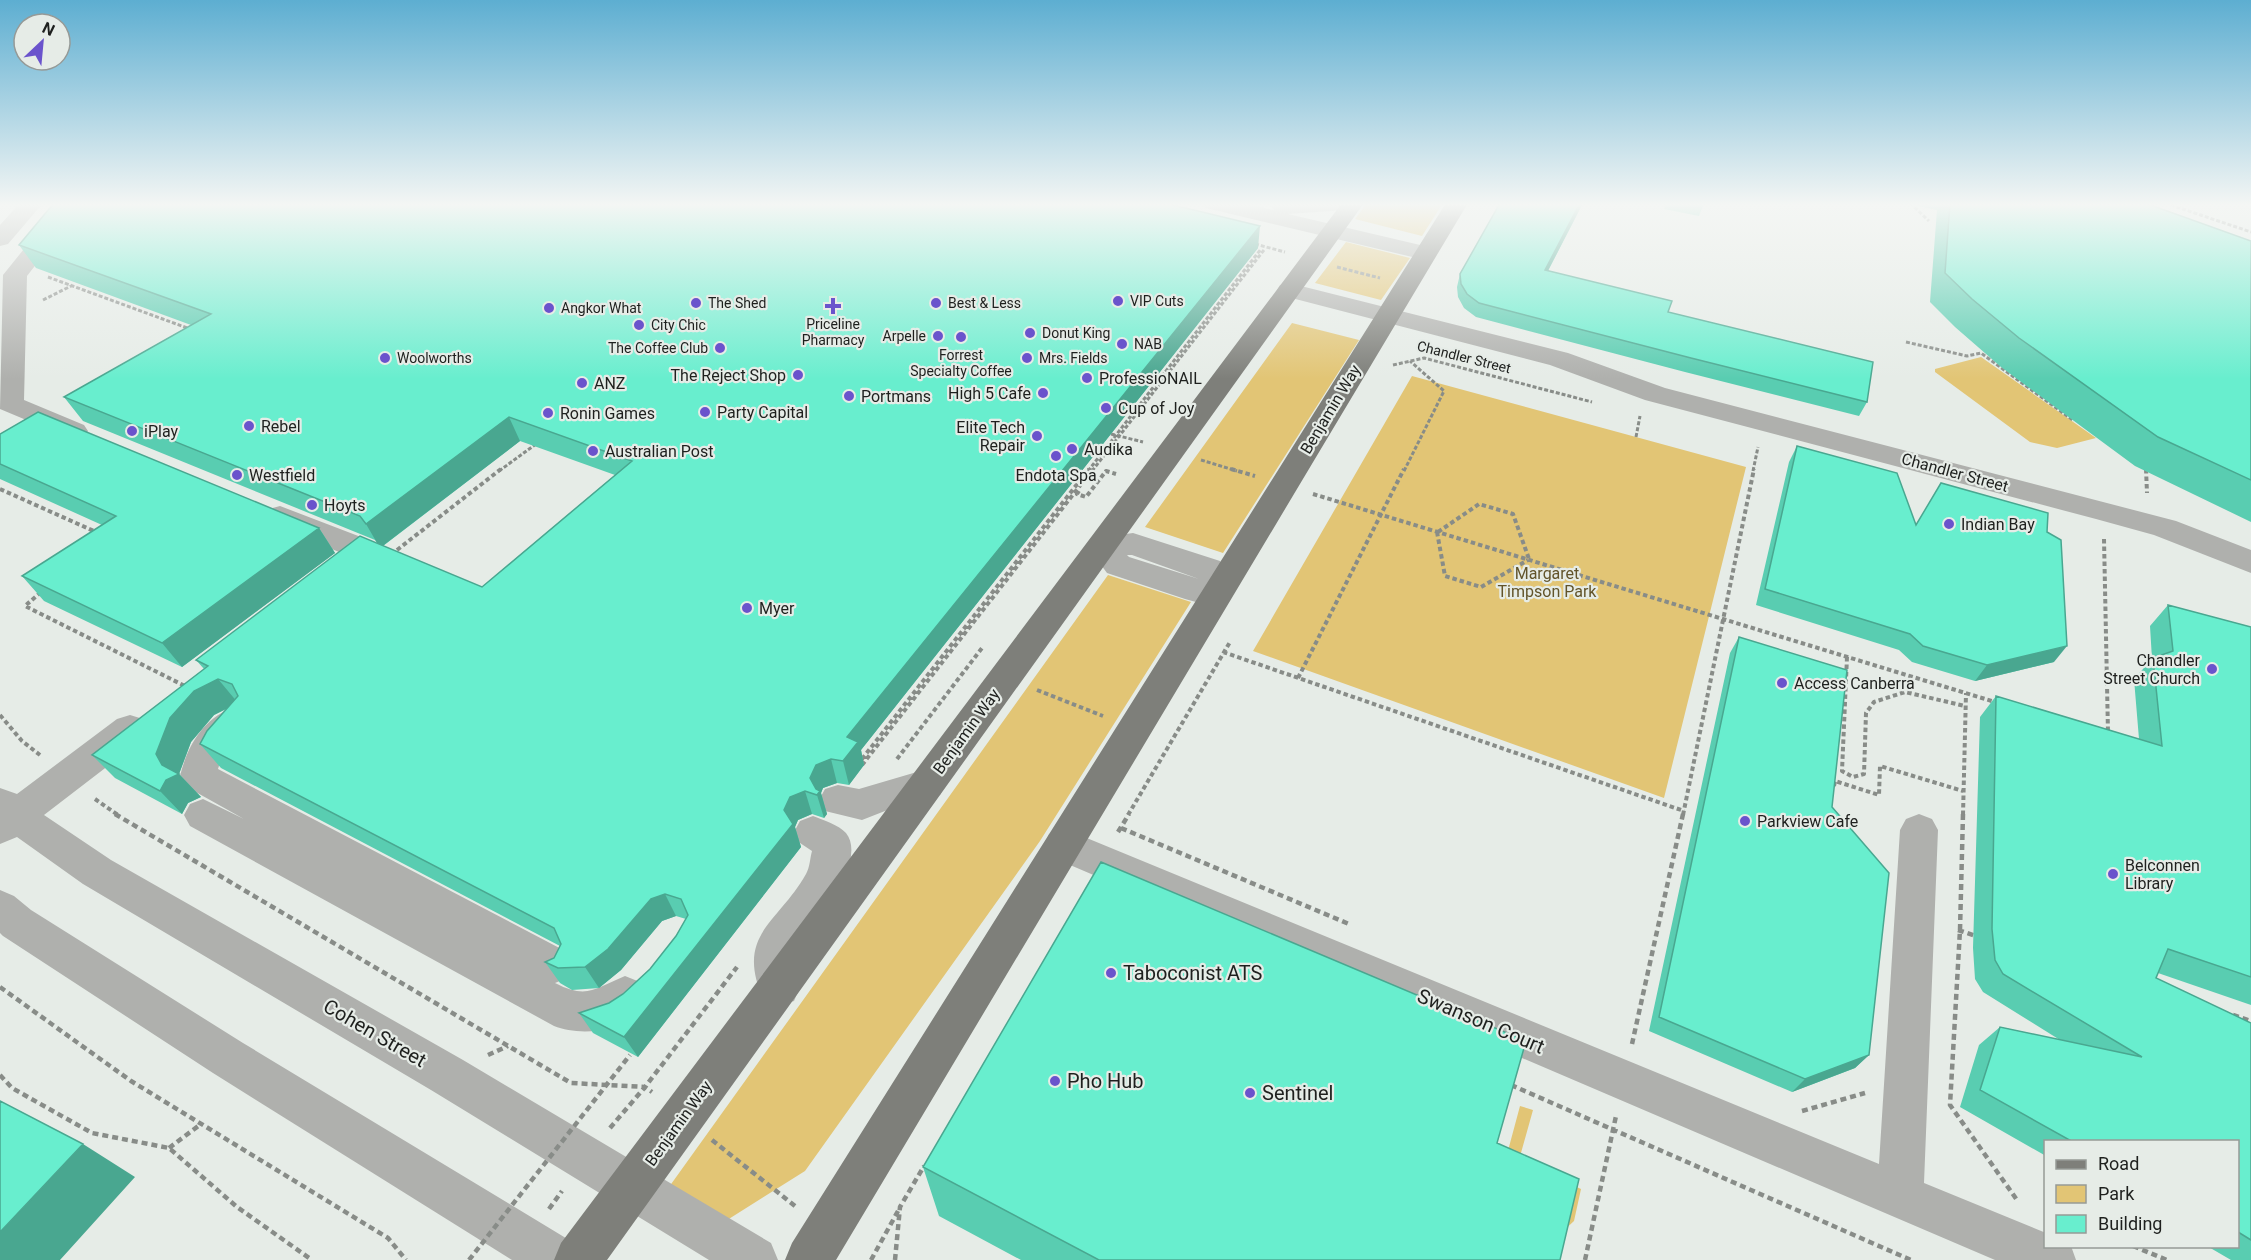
<svg xmlns="http://www.w3.org/2000/svg" width="2251" height="1260" font-family="Roboto,sans-serif">
<style>
.green{fill:#e2c575}
.lines{fill:none;stroke-linecap:round;stroke-linejoin:round}
.path-far2{stroke:#888c88;stroke-width:3;stroke-dasharray:4 2;stroke-linecap:butt}
.path-far1{stroke:#888c88;stroke-width:4;stroke-dasharray:4.5 3;stroke-linecap:butt}
.path{stroke:#888c88;stroke-width:4.5;stroke-dasharray:6 4;stroke-linecap:butt}
.minor{fill:#afb0ad;fill-rule:evenodd}
.major{fill:#7e7f7a;fill-rule:evenodd}
.path-bridge{stroke:#888c88;stroke-width:4.5;stroke-dasharray:6 4;stroke-linecap:butt}
.wall{fill:#59cdb1;fill-rule:evenodd}
.shaded-wall{fill:#49a790}
.building{fill:#68eece;stroke:#49a790;stroke-width:1.5}
.poi-dot{fill:#6a53cc;stroke:#e6ece7;stroke-width:2}
.labels{text-anchor:middle;stroke-width:4.5;stroke-linejoin:round;paint-order:stroke}
.far-poi-label{font-size:14px;fill:#1e201e;stroke:#e6ece7;text-anchor:start}
.far-street-label{font-size:14px;fill:#1e201e;stroke:#e6ece7}
.poi-label{font-size:16px;fill:#1e201e;stroke:#e6ece7;text-anchor:start}
.street-label{font-size:16px;fill:#1e201e;stroke:#e6ece7}
.park-label{font-size:16px;fill:#62542a;stroke:#e6ece7}
.near-poi-label{font-size:20px;fill:#1e201e;stroke:#e6ece7;text-anchor:start}
.near-street-label{font-size:20px;fill:#1e201e;stroke:#e6ece7}
</style>
<rect width="100%" height="100%" fill="#e6ece7"/>
<path class="green" d="M1367 203H1443L1422 236 1355 219Z
M1346 242 1410 258 1381 300 1315 283Z
M1292 323 1359 340 1223 553 1145 527Z
M1981 357 2096 438 2057 448 2030 442 1935 372V369Z
M1412 376 1746 467 1664 798 1253 651Z
M1108 575 1191 602 1040 841 805 1171 724 1222 669 1187Z
M1520 1106 1533 1110 1519 1160 1581 1189 1574 1221 1559 1235 1502 1173Z"/>
<g class="lines">
<path class="path-far2" d="M1910 203 1929 221
M2165 203 2251 232
M1255 244 1285 252
M1337 267 1380 278
M48 277 190 329
M43 300 71 286
M1906 342 1967 356 1981 353 2074 421
M1393 365 1424 358 1592 402
M1111 434 1143 442
M1636 437 1640 416
M1201 460 1237 471
M2146 467V471
M499 471 536 444
M1088 471 1261 249
M1092 471 1264 250
M1404 471 1444 391 1410 361
M1753 471 1758 447"/>
<path class="path-far1" d="M1231 469 1255 476
M2146 469 2147 493
M0 489 96 532
M1079 491 1077 494 1086 497 1106 471 1116 474
M1313 494 1995 702
M1437 532 1445 576 1481 587 1528 560
M1438 532 1479 504 1513 514 1529 559
M2104 539 2108 733
M397 550 501 469
M41 592 25 606 187 687
M1223 652 1684 811
M1847 657 1842 771 1853 777 1864 774 1866 713 1874 702 1905 692 1965 706
M1298 678 1404 469
M1037 690 1103 716
M0 715 22 741 40 755
M862 759 1089 469
M897 759 982 648
M862 765 1093 469
M1834 786 1835 781 1879 795 1880 766 1963 791
M95 799 118 815
M1128 815 1230 642
M1683 815 1754 469
M1963 815 1966 693"/>
<path class="path" d="M115 814 571 1083 645 1087 652 1092
M1963 814 1960 930 1950 1105 2017 1200
M1121 828 1349 924
M1118 832 1129 814
M1958 930 1976 936
M0 987 131 1081 388 1238 406 1260
M2233 1015 2251 1021
M1632 1044 1683 814
M488 1055 508 1046
M0 1075 12 1088 92 1133 169 1148 237 1207 312 1260
M1511 1085 1911 1260
M1802 1111 1865 1093
M610 1128 645 1087 737 967
M712 1140 795 1206
M169 1148 201 1124
M549 1209 562 1191
M2133 1246 2167 1260
M871 1260 898 1211
M895 1260 900 1207 924 1166
M1585 1260 1616 1116"/>
<path class="minor" d="M20 203H43L8 244 0 246V225Z
M61 203H84L27 276 24 400 84 425 88 431 84 437 74 440 0 409 3 275Z
M1203 203H1242L1274 210 1272 207 1275 203H1357L1354 208 1346 210 1288 214 1433 248 1437 253 1433 258 1425 260 1206 208Z
M1289 283 1568 353 1665 388 2176 521 2251 550V573L2154 535 2096 519 1645 400 1550 365 1280 295 1277 290 1280 285Z
M280 506 374 542 379 550C368 567 349 582 329 576L324 568 329 560 339 552 269 523 265 516 269 509Z
M1133 533 1220 561 1238 586 1233 594 1196 602 1185 599 1107 573 1087 546 1091 539ZM1127 555H1132L1199 579 1129 557Z
M237 706 249 710 255 720C244 741 225 744 218 769L567 952 573 965 567 978 555 983C588 1000 595 988 625 976L640 982 646 996C644 1000 643 1006 640 1009 622 1033 579 1036 554 1026L190 826 184 815 190 804 203 799 244 819 185 786 180 776C188 744 204 717 237 706Z
M130 715 143 719 148 729 143 739 44 815 111 860 463 1060 771 1243 778 1260H709L431 1090 83 884 17 837 0 844V788L17 794 117 719Z
M927 769 940 773 945 784 940 795 885 811 862 820 825 811 819 800 825 789 838 785 859 789Z
M1919 814 1932 819 1938 830 1924 1183 2046 1233V1246H2071L2076 1260H1995L1049 856 1044 845 1049 834 1063 829 1077 834 1879 1164 1900 830 1906 819Z
M813 816C823 820 839 825 846 833 869 862 812 930 795 953L800 987 794 1001 779 1006 764 1001C734 934 778 924 806 874 810 867 810 858 812 851L800 843 794 832 800 821Z
M0 890 14 896 31 910 243 1043 574 1243 581 1260H512L213 1073 3 936 0 933Z"/>
<path class="major" d="M1342 203H1364L607 1260H554L561 1243Z
M1446 203H1468L836 1260H785L792 1243Z"/>
<path class="path-bridge" d="M469 1260 630 1055"/>
</g>
<path class="wall" d="M1500 203H1583L1548 271 1668 312 1867 402 1859 416 1685 372 1476 317 1464 308 1458 297 1457 287 1460 274Z
M1666 203H1704L1699 216 1664 209Z
M1914 203H2145L2251 241V522L2135 466 2001 367 1955 327 1930 302 1937 210 1914 205Z
M1171 204 1258 248 861 750 864 765 849 785 837 783 823 788 821 793 827 814 824 818 812 814 798 820 795 827 801 847 638 1057 593 1033 579 1013 609 1003 623 994 650 969 676 936 686 919 676 916 662 921 621 970 599 988 572 990 560 983 545 962 554 958 560 946 221 768 200 744 228 708 214 715 191 742 179 774 201 797 188 803 182 814 115 778 92 755 204 669 196 660 378 544 375 540 83 421 64 397 191 325 36 268 19 245ZM520 441 615 475 482 587 383 546Z
M0 434 319 528 335 553 182 667 44 601 22 576 102 525 0 479Z
M1797 446 1915 525 2047 532 2054 662 1975 681 1912 662 1899 650 1756 605 1789 462Z
M2168 605 2251 627V1005L2158 973 2156 978 2251 1023V1260H2231L2207 1246H2238V1142H2046V1156L1960 1107 1979 1045 2000 1027 2060 1040 1983 992 1975 979 1973 948 1980 717 1996 696 2139 739 2134 679 2152 659 2150 626Z
M1739 637 1832 807 1869 1055 1855 1068 1792 1092 1649 1031 1730 653Z
M1497 1143 1560 1260H1021L939 1216 923 1167Z"/>
<path class="shaded-wall" d="M1580 203H1583L1541 284 1545 270Z
M1260 226 1258 248 861 750 864 765 849 785 843 761 847 737Z
M509 417 520 441 380 548 366 524Z
M319 528 335 553 182 667 162 643Z
M2067 646 2054 662 1975 681 1987 665Z
M218 679 238 703 214 715 191 742 179 774 201 797 188 803 182 814 160 791 162 765 156 754 170 718 194 691Z
M831 759 837 783 823 788 821 793 827 814 824 818 817 795 810 778 816 765Z
M805 791 812 814 798 820 795 827 801 847 638 1057 624 1037 784 810 790 797Z
M665 894 676 916 662 921 621 970 599 988 585 967 651 899Z
M1869 1055 1855 1068 1792 1092 1805 1079Z
M83 1144 135 1177 60 1260H0V1232Z"/>
<path class="building" d="M54 203H1165L1260 226 847 737 858 742 843 761 831 759 816 765 810 778 816 789 820 791 817 795 805 791 790 797 784 810 793 824 624 1037 579 1013 609 1003 623 994 650 969 676 936 688 915 681 899 665 894 651 899 608 949 585 967 558 968 545 962 554 958 561 944 554 928 200 744 207 731 238 696 232 684 218 679 194 691 170 718 156 754 162 765 179 774 166 780 160 791 92 755 208 666 196 660 360 536 482 587 632 461 509 417 366 524 360 516 64 397 211 314 19 245Z
M1500 203H1580L1545 270 1672 301 1668 312 1873 362 1867 402 1691 358 1479 303 1467 294 1461 284 1460 274Z
M1950 203H2145L2251 241V480L2158 437 2019 338 1972 299 1945 273Z
M38 412 319 528 162 643 22 576 116 516 0 464V434Z
M1797 446 1897 473 1916 525 1941 483 2048 513 2047 532 2061 540 2067 646 1987 665 1923 646 1910 634 1765 589Z
M2168 605 2251 627V977L2168 949 2156 978 2251 1023V1240L2238 1232V1142H2073L1980 1090 2000 1027 2142 1057 2003 974 1995 960 1992 929 1996 696 2162 746 2153 658 2173 651Z
M1739 637 1847 670 1832 807 1889 873 1869 1055 1805 1079 1659 1017Z
M1101 862 1526 1041 1497 1143 1579 1179 1560 1260H1099L923 1167Z
M0 1101 83 1144 0 1232Z"/>
<linearGradient id="sky" x2="0" y2="1"><stop stop-color="#5daed1"/><stop offset="0.54" stop-color="#f4f6f4"/><stop offset="1" stop-color="#f4f6f4" stop-opacity="0"/></linearGradient>
<rect width="2251" height="379" fill="url(#sky)"/>
<g class="poi-dot">
<circle cx="1118" cy="301" r="6"/>
<circle cx="696" cy="303" r="6"/>
<circle cx="936" cy="303" r="6"/>
<path d="M830 297h6v6h6v6h-6v6h-6v-6h-6v-6h6z"/>
<circle cx="549" cy="308" r="6"/>
<circle cx="639" cy="325" r="6"/>
<circle cx="1030" cy="333" r="6"/>
<circle cx="938" cy="336" r="6"/>
<circle cx="961" cy="337" r="6"/>
<circle cx="1122" cy="344" r="6"/>
<circle cx="720" cy="348" r="6"/>
<circle cx="385" cy="358" r="6"/>
<circle cx="1027" cy="358" r="6"/>
<circle cx="798" cy="375" r="6"/>
<circle cx="1087" cy="378" r="6"/>
<circle cx="582" cy="383" r="6"/>
<circle cx="1043" cy="393" r="6"/>
<circle cx="849" cy="396" r="6"/>
<circle cx="1106" cy="408" r="6"/>
<circle cx="705" cy="412" r="6"/>
<circle cx="548" cy="413" r="6"/>
<circle cx="249" cy="426" r="6"/>
<circle cx="132" cy="431" r="6"/>
<circle cx="1037" cy="436" r="6"/>
<circle cx="1072" cy="449" r="6"/>
<circle cx="593" cy="451" r="6"/>
<circle cx="1056" cy="456" r="6"/>
<circle cx="237" cy="475" r="6"/>
<circle cx="312" cy="505" r="6"/>
<circle cx="1949" cy="524" r="6"/>
<circle cx="747" cy="608" r="6"/>
<circle cx="2212" cy="669" r="6"/>
<circle cx="1782" cy="683" r="6"/>
<circle cx="1745" cy="821" r="6"/>
<circle cx="2113" cy="874" r="6"/>
<circle cx="1111" cy="973" r="6"/>
<circle cx="1055" cy="1081" r="6"/>
<circle cx="1250" cy="1093" r="6"/>
</g>
<g class="labels">
<g class="far-poi-label">
<text x="1130" y="306">VIP Cuts</text>
<text x="708" y="308">The Shed</text>
<text x="948" y="308">Best &amp; Less</text>
<text x="561" y="313">Angkor What</text>
<text x="833" y="329" text-anchor="middle">Priceline<tspan x="833" dy="16">Pharmacy</tspan></text>
<text x="651" y="330">City Chic</text>
<text x="1042" y="338">Donut King</text>
<text x="926" y="341" text-anchor="end">Arpelle</text>
<text x="1134" y="349">NAB</text>
<text x="708" y="353" text-anchor="end">The Coffee Club</text>
<text x="961" y="360" text-anchor="middle">Forrest<tspan x="961" dy="16">Specialty Coffee</tspan></text>
<text x="397" y="363">Woolworths</text>
<text x="1039" y="363">Mrs. Fields</text>
</g>
<g class="far-street-label">
<text transform="translate(1464 357) rotate(14)" y="5">Chandler Street</text>
</g>
<g class="poi-label">
<text x="786" y="381" text-anchor="end">The Reject Shop</text>
<text x="1099" y="384">ProfessioNAIL</text>
<text x="594" y="389">ANZ</text>
<text x="1031" y="399" text-anchor="end">High 5 Cafe</text>
<text x="861" y="402">Portmans</text>
<text x="1118" y="414">Cup of Joy</text>
<text x="717" y="418">Party Capital</text>
<text x="560" y="419">Ronin Games</text>
<text x="261" y="432">Rebel</text>
<text x="1025" y="433" text-anchor="end">Elite Tech<tspan x="1025" dy="18">Repair</tspan></text>
<text x="144" y="437">iPlay</text>
<text x="1084" y="455">Audika</text>
<text x="605" y="457">Australian Post</text>
<text x="249" y="481">Westfield</text>
<text x="1056" y="481" text-anchor="middle">Endota Spa</text>
<text x="324" y="511">Hoyts</text>
<text x="1961" y="530">Indian Bay</text>
<text x="759" y="614">Myer</text>
<text x="2200" y="666" text-anchor="end">Chandler<tspan x="2200" dy="18">Street Church</tspan></text>
<text x="1794" y="689">Access Canberra</text>
<text x="1757" y="827">Parkview Cafe</text>
<text x="2125" y="871">Belconnen<tspan x="2125" dy="18">Library</tspan></text>
</g>
<g class="street-label">
<text transform="translate(1330 409) rotate(-59)" y="6">Benjamin Way</text>
<text transform="translate(1955 472) rotate(15)" y="6">Chandler Street</text>
<text transform="translate(966 731) rotate(-54)" y="6">Benjamin Way</text>
<text transform="translate(678 1123) rotate(-54)" y="6">Benjamin Way</text>
</g>
<g class="park-label">
<text x="1547" y="579">Margaret<tspan x="1547" dy="18">Timpson Park</tspan></text>
</g>
<g class="near-poi-label">
<text x="1123" y="980">Taboconist ATS</text>
<text x="1067" y="1088">Pho Hub</text>
<text x="1262" y="1100">Sentinel</text>
</g>
<g class="near-street-label">
<text transform="translate(1481 1021) rotate(23)" y="7">Swanson Court</text>
<text transform="translate(375 1033) rotate(30)" y="7">Cohen Street</text>
</g>
</g>
<rect x="2044" y="1140" width="195" height="108" fill="#e6ece7" stroke="#969a97" stroke-width="1.5"/>
<rect x="2056" y="1160" width="30" height="9" fill="#7e7f7a" stroke="#969a97" stroke-width="1.5"/>
<text x="2098" y="1170" font-size="18" fill="#1e201e">Road</text>
<rect x="2056" y="1185" width="30" height="18" fill="#e2c575" stroke="#969a97" stroke-width="1.5"/>
<text x="2098" y="1200" font-size="18" fill="#1e201e">Park</text>
<rect x="2056" y="1215" width="30" height="18" fill="#68eece" stroke="#969a97" stroke-width="1.5"/>
<text x="2098" y="1230" font-size="18" fill="#1e201e">Building</text>
<g transform="translate(42 42) rotate(26)"><circle r="28" fill="#e6ece7" stroke="#969a97" stroke-width="1.5"/>
<path d="M0-4.5L10 22L0 15L-10 22Z" fill="#6a53cc"/>
<text y="-9" font-size="16" font-weight="bold" text-anchor="middle" fill="#1e201e">N</text>
</g>
</svg>
